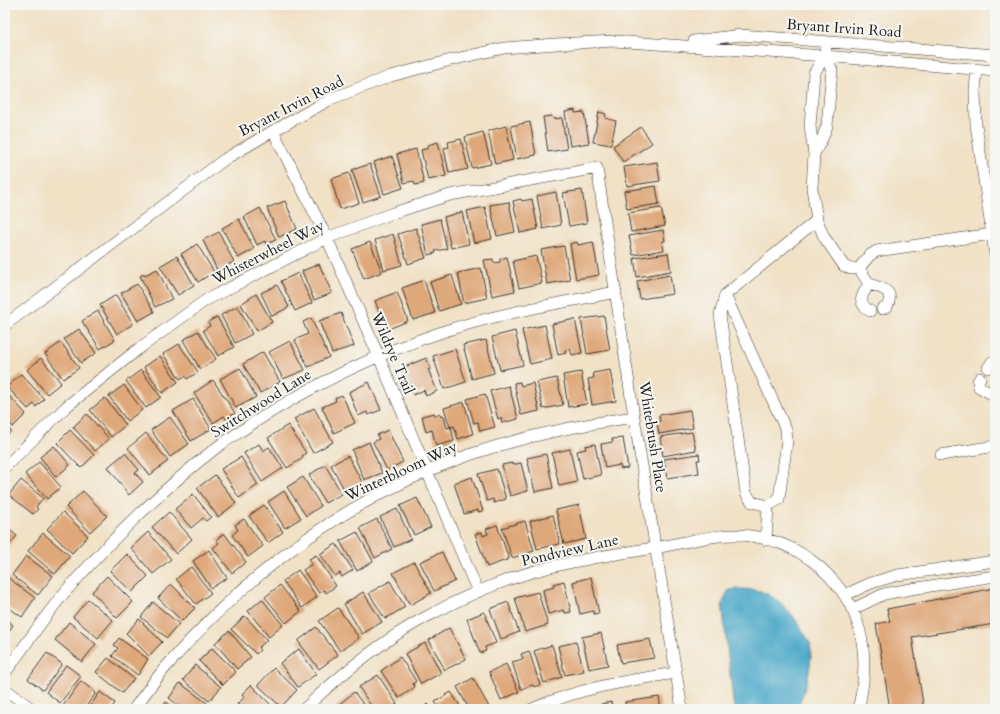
<svg xmlns="http://www.w3.org/2000/svg" width="1000" height="714" font-family="Cardo,serif">
<style>
.water{fill:#49a7c8;stroke:#326272}
.building{fill:#dfa87a}
.lines{fill:none;stroke-linecap:round;stroke-linejoin:round}
.minor-casing{stroke:#3c3a35;stroke-width:12}
.minor{stroke:#fff;stroke-width:11}
.labels{text-anchor:middle;stroke-width:4;stroke-linejoin:round;paint-order:stroke}
.street-label{font-size:15px;fill:#1c1c1c;stroke:#f6f6f2}
</style>
<rect width="100%" height="100%" fill="#f6f6f2"/>
<filter id="ink" filterUnits="userSpaceOnUse"><feTurbulence type="fractalNoise" baseFrequency=".025" numOctaves="2"/><feDisplacementMap in="SourceGraphic" scale="8" xChannelSelector="R" yChannelSelector="G"/><feConvolveMatrix kernelMatrix="1 2 1 2 8 2 1 2 1" color-interpolation-filters="sRGB"/></filter>
<filter id="wash" filterUnits="userSpaceOnUse"><feTurbulence type="fractalNoise" baseFrequency=".012" numOctaves="4" result="noise"/><feDisplacementMap in="SourceGraphic" scale="16" xChannelSelector="R" yChannelSelector="G"/><feGaussianBlur stdDeviation="0.9" result="paint"/><feColorMatrix in="noise" values="0 0 0 0 0 0 0 0 0 0 0 0 0 0 0 0 0 1.4 0 .05"/><feComposite in="paint" operator="in"/></filter>
<g filter="url(#wash)">
<rect width="100%" height="100%" fill="#f1e1c5"/>
<path class="water" d="M735 589C743 589 753 589 760 591 780 598 794 615 804 633 806 636 809 640 810 643 814 661 805 694 796 709H734L722 604 728 591Z"/>
<g id="blocks">
<path class="building" d="M575 110V113L584 112 589 143 570 146 565 112Z
M599 112 606 114 605 118 616 121 611 145 593 142Z
M552 116 553 119 562 118 567 149 548 152 543 117Z
M530 122 536 155 517 159 511 126Z
M506 126 513 160 495 164 488 131Z
M641 127 652 143 623 162 613 146Z
M483 132 491 164 472 168 465 137Z
M461 139 468 169 449 173 444 148 449 147 448 142Z
M438 142 446 176 428 180 421 150 429 148 428 145Z
M416 149 424 183 415 185 414 181 404 183 397 154Z
M392 156 403 188 384 194 374 162Z
M657 162 660 181 627 186 624 167Z
M370 164 381 196 363 202 352 170Z
M349 173 359 203 340 209 331 179Z
M656 186 659 204 627 209 624 191Z
M582 190 587 223 569 226 563 193Z
M556 192 561 225 543 229 537 196Z
M521 199 522 201 532 199 538 229 520 233 513 201Z
M285 201 297 229 279 237 267 208Z
M509 202 515 232 497 236 490 205Z
M485 207 492 239 474 243 467 211Z
M260 208 276 240 266 244 265 241 257 245 244 217Z
M661 208 665 226 631 232 628 213Z
M462 212 469 244 451 248 444 217Z
M239 219 254 249 238 258 222 228Z
M440 219 447 249 435 251 436 253 428 255 421 224Z
M416 228 426 258 408 264 398 234Z
M663 230 665 241H662L664 250 633 255 629 236Z
M219 232 234 262 217 270 203 240Z
M393 234 402 265 384 270 375 240Z
M370 242 382 272 364 279 352 249Z
M577 242 578 245 593 242 599 275 576 279 570 244Z
M197 244 214 272 198 282 181 254Z
M564 246 570 280 547 284 541 250Z
M668 253 671 271 637 277 634 258Z
M177 256 194 285 178 295 160 266Z
M536 256 542 283 519 288 513 261Z
M507 257 515 291 492 296 484 260 493 259 494 263 500 262V259Z
M319 264 332 293 314 300 302 271Z
M481 268 487 298 464 303 458 273Z
M157 269 172 299 155 307 140 276 144 274 145 275Z
M298 273 312 303 295 311 281 281Z
M452 275 461 304 439 311 430 282Z
M670 275 673 294 640 299 637 281Z
M424 280 435 313 413 320 402 288Z
M137 284 154 312 138 321 121 293Z
M277 285 289 307 272 316 261 293Z
M397 292 408 321 386 330 375 301Z
M256 294 272 322 257 331 241 304Z
M116 295 133 324 117 334 100 305Z
M238 306 252 334 235 343 221 315Z
M98 311 115 340 100 349 82 321Z
M341 313 354 346 332 353 319 321Z
M604 316 610 350 587 354 581 319Z
M217 317 234 347 218 356 203 330 210 326 208 322Z
M311 318 329 357 308 367 295 340 308 334 303 322Z
M575 319 582 353 572 355 570 349 565 350 566 353 558 355 552 324Z
M545 325 552 359 530 364 522 330Z
M79 329 96 353 81 363 64 339Z
M198 331 216 359 200 369 183 340Z
M515 331 523 365 500 370 492 337Z
M486 340 494 373 472 379 463 345Z
M290 341 305 370 283 379 269 352Z
M61 342 79 368 63 379 45 354Z
M179 344 198 372 187 379 185 376 180 379 163 354Z
M455 349 466 382 444 389 433 356Z
M263 352 280 382 260 393 243 364Z
M160 356 178 382 162 393 144 367Z
M41 358 61 383 47 394 27 370Z
M426 358 431 369H428L437 391 426 396 424 390 413 395 402 368Z
M240 368 256 397 236 408 220 379Z
M141 370 161 397 146 408 126 381Z
M610 370 616 401 592 405 588 379 594 378 593 373Z
M581 372 587 404 568 407 563 375Z
M21 374 44 399 36 407 34 404 28 409 7 387Z
M557 378 563 405 543 409 537 382Z
M213 380 235 413 226 419 224 416 213 423 194 393Z
M369 382 381 410 368 415 367 412 358 416 349 392Z
M520 382 521 386 533 383 539 411 521 415 514 383Z
M124 385 142 410 127 421 109 396Z
M509 386 518 419 502 423 501 418 498 419 490 391Z
M5 391 26 414 13 427 5 418Z
M485 394 495 427 480 431 478 422 474 423 467 399Z
M342 395 355 423 334 433 322 407 336 401 335 398Z
M105 398 126 425 111 437 90 410Z
M193 399 211 429 191 441 173 411Z
M464 402 473 434 458 439 454 426 450 427 444 408Z
M314 408 333 442 313 453 294 419Z
M690 410 693 428 659 434 657 423 660 422 659 415Z
M434 413 435 415 440 414 441 417 444 416 447 428 451 427 454 441 436 446 432 430 426 432 422 416Z
M87 414 109 439 95 451 73 427Z
M170 417 189 444 170 457 151 430Z
M5 425 11 431 5 438Z
M288 425 306 453 302 456 303 458 287 468 268 438Z
M70 430 94 455 81 468 57 443Z
M388 430 403 462 387 470 373 442 379 439 377 435Z
M692 432 696 450 663 456 660 437Z
M146 433 168 461 150 475 128 448Z
M623 438 628 468 621 469 620 465 605 468 601 444 613 442 612 439Z
M369 442 382 473 364 480 352 450Z
M259 444 263 451 269 447 283 468 262 482 244 453Z
M595 444 601 475 583 479 577 451 586 449 585 446Z
M54 446 70 465 56 477 40 457Z
M570 449 577 482 559 486 552 453Z
M125 453 139 470 135 473 143 482 129 495 108 467Z
M546 454 553 488 535 492 527 458Z
M699 454 700 460H697L699 473 667 478 664 459Z
M348 456 362 482 345 491 331 465Z
M241 457 258 485 239 498 221 469Z
M39 462 61 487 47 499 25 474Z
M512 463V465L521 463 528 491 510 496 502 465Z
M325 465 342 494 325 503 309 475Z
M497 469 506 499 494 503 493 499 487 501 478 474Z
M215 475 236 503 218 517 197 488Z
M303 477 321 506 306 516 287 487Z
M472 477 483 511 478 512V510L464 514 454 483Z
M21 480 43 498 36 507 38 509 33 514 9 495Z
M83 491 107 516 90 532 66 507Z
M284 491 301 518 285 528 268 502Z
M193 494 211 517 206 521 203 518 191 528 175 509Z
M417 498 431 527 414 535 400 506Z
M264 505 283 532 268 543 249 516Z
M579 505 586 539 564 544 556 510Z
M397 509 411 539 394 547 380 517Z
M63 512 88 536 72 553 47 529Z
M169 512 192 539 176 554 152 527Z
M553 515 560 544 537 549 530 521Z
M244 519 263 546 248 557 232 535 238 530 235 525Z
M377 519 392 549 375 558 360 528Z
M525 521 534 551 512 558 502 528Z
M497 525 509 559 487 567 475 534 482 532 483 536 488 534 486 529Z
M5 526 17 536 5 549Z
M148 532 171 559 153 574 131 548Z
M357 532 373 561 357 571 340 541Z
M43 533 70 556 55 574 28 551Z
M224 533 246 562 232 573 213 548 219 543 216 540Z
M336 544 353 570 342 577 340 573 335 576 320 554Z
M209 550 227 578 211 588 193 561Z
M442 552 455 581 434 591 420 562Z
M127 554 148 576 132 592 110 571Z
M316 555 336 586 326 593 324 590 319 593 303 570 312 564 309 559Z
M26 556 53 576 38 595 12 575Z
M414 562 431 593 410 605 393 573Z
M191 567 211 593 196 604 176 579Z
M298 570 317 597 302 608 283 581Z
M107 576 133 602 117 618 92 592Z
M7 577 35 598 22 617 5 605V580Z
M591 577 599 613 594 614 593 611 580 614 573 582Z
M390 581 405 607 385 619 369 593Z
M564 581 571 612 565 613 564 610 548 614 543 590 554 587 553 584Z
M171 584 195 608 182 621 158 598Z
M280 585 301 611 286 623 265 597Z
M995 588V624L912 637 924 709H890L876 624 890 621 887 609Z
M363 592 382 622 362 634 344 604Z
M538 592 548 625 525 632 515 598Z
M88 599 113 620 98 638 73 617Z
M262 599 283 625 269 637 248 611Z
M153 602 179 624 167 638 141 617Z
M508 602 519 632 501 639 490 609Z
M338 608 359 638 340 651 319 621Z
M484 612 496 643 485 647 486 651 480 653 467 619Z
M245 616 267 640 258 648 260 650 256 654 231 629Z
M5 619 13 625 5 637Z
M139 619 162 642 149 656 126 633Z
M69 622 96 644 82 662 55 640Z
M316 627 338 655 319 669 298 641Z
M449 628 466 659 445 670 429 640Z
M229 631 251 657 237 669 215 643Z
M601 633 608 665 589 669 582 637Z
M119 638 148 659 138 675 112 656 118 648 114 645Z
M650 639 654 658 621 663 617 645Z
M576 642 584 671 565 675 558 646Z
M425 643 441 673 421 684 405 654Z
M552 645 562 677 544 683 534 651Z
M212 648 236 672 223 685 199 661Z
M299 649 316 674 298 687 280 663Z
M529 651 540 685 534 687 533 685 521 689 512 662 523 659 521 654Z
M47 653 62 664 43 690 28 679Z
M400 657 416 681 413 684 415 687 399 698 381 671Z
M108 658 134 679 122 693 96 672Z
M506 664 519 692 501 700 489 672Z
M66 665 81 676 60 703 46 692Z
M195 665 221 687 209 701 183 680Z
M274 668 297 690 281 707 258 685Z
M378 675 397 704 390 709H373L359 687Z
M473 678 489 707 487 709H469L457 687Z
M81 681 96 693 84 709H67L63 706Z
M180 683 207 703 203 709H183L169 698Z
M251 685 275 709H242L237 704 245 697 242 694Z
M100 692 115 703 111 709H88Z
M354 692 367 709H338L336 707Z
M451 692 462 709H440L435 702Z
M659 697 661 709H626L625 702Z
M166 702 176 709H161Z
M611 702 613 709H598L602 708 601 704Z
M428 704 432 709H420Z"/>
</g>
</g>
<g filter="url(#ink)">
<use href="#blocks" fill-opacity="0" stroke="#3c3a35" stroke-width="1"/>
<g class="lines">
<defs>
<path id="minor" d="M694 41 741 35 995 55
M826 42 825 56 814 73 810 126 814 154 812 188 817 220 824 237 844 266 851 269 859 268 870 255 877 251 992 234
M977 69 975 90 976 125 995 255
M273 131 327 238 379 357 478 592
M814 154 822 139 827 126 832 70 825 56
M859 268 869 284C862 295 856 302 870 311
M869 284C882 288 895 290 887 307L882 309
M725 295 720 315 746 493 752 502 768 506 779 499 787 441 786 430 725 295 817 220
M5 325 225 159 273 131 333 98 391 76 451 60 504 48 556 44 614 41 825 56 995 71
M988 368 992 362H995
M980 378 978 381 979 387 995 396
M941 455 995 446
M5 467 67 406 137 350 206 300 327 238 393 213 450 195 597 168 634 417 682 709
M766 540 768 506
M845 595 871 583 898 575 995 561
M853 609 884 594 911 589 995 576
M5 673C25 646 44 617 65 592 111 540 161 490 216 448 226 440 237 434 247 427 308 387 376 354 445 331 501 313 559 303 616 292
M5 689 32 709
M134 709C144 695 154 681 165 668 249 571 350 496 472 454 525 436 579 425 634 417
M304 709C341 674 381 641 426 617 470 593 518 573 568 563 600 556 632 552 665 546 692 541 723 532 751 536 786 541 815 558 837 585 866 621 869 666 858 709
M532 709C580 688 624 681 676 673"/>
</defs>
<use href="#minor" class="minor-casing"/>
<use href="#minor" class="minor"/>
</g>
</g>
<g class="labels">
<g class="street-label">
<text transform="translate(844 28) rotate(4)" y="5">Bryant Irvin Road</text>
<text transform="translate(291 106) rotate(-27)" y="5">Bryant Irvin Road</text>
<text transform="translate(268 252) rotate(-27)" y="5">Whisterwheel Way</text>
<text transform="translate(393 353) rotate(67)" y="5">Wildrye Trail</text>
<text transform="translate(261 403) rotate(-32)" y="5">Switchwood Lane</text>
<text transform="translate(653 437) rotate(81)" y="5">Whitebrush Place</text>
<text transform="translate(401 471) rotate(-25)" y="5">Winterbloom Way</text>
<text transform="translate(570 550) rotate(-13)" y="5">Pondview Lane</text>
</g>
</g>
<rect width="1000" height="714" fill="none" stroke="#f6f6f2" stroke-width="20"/>
</svg>
